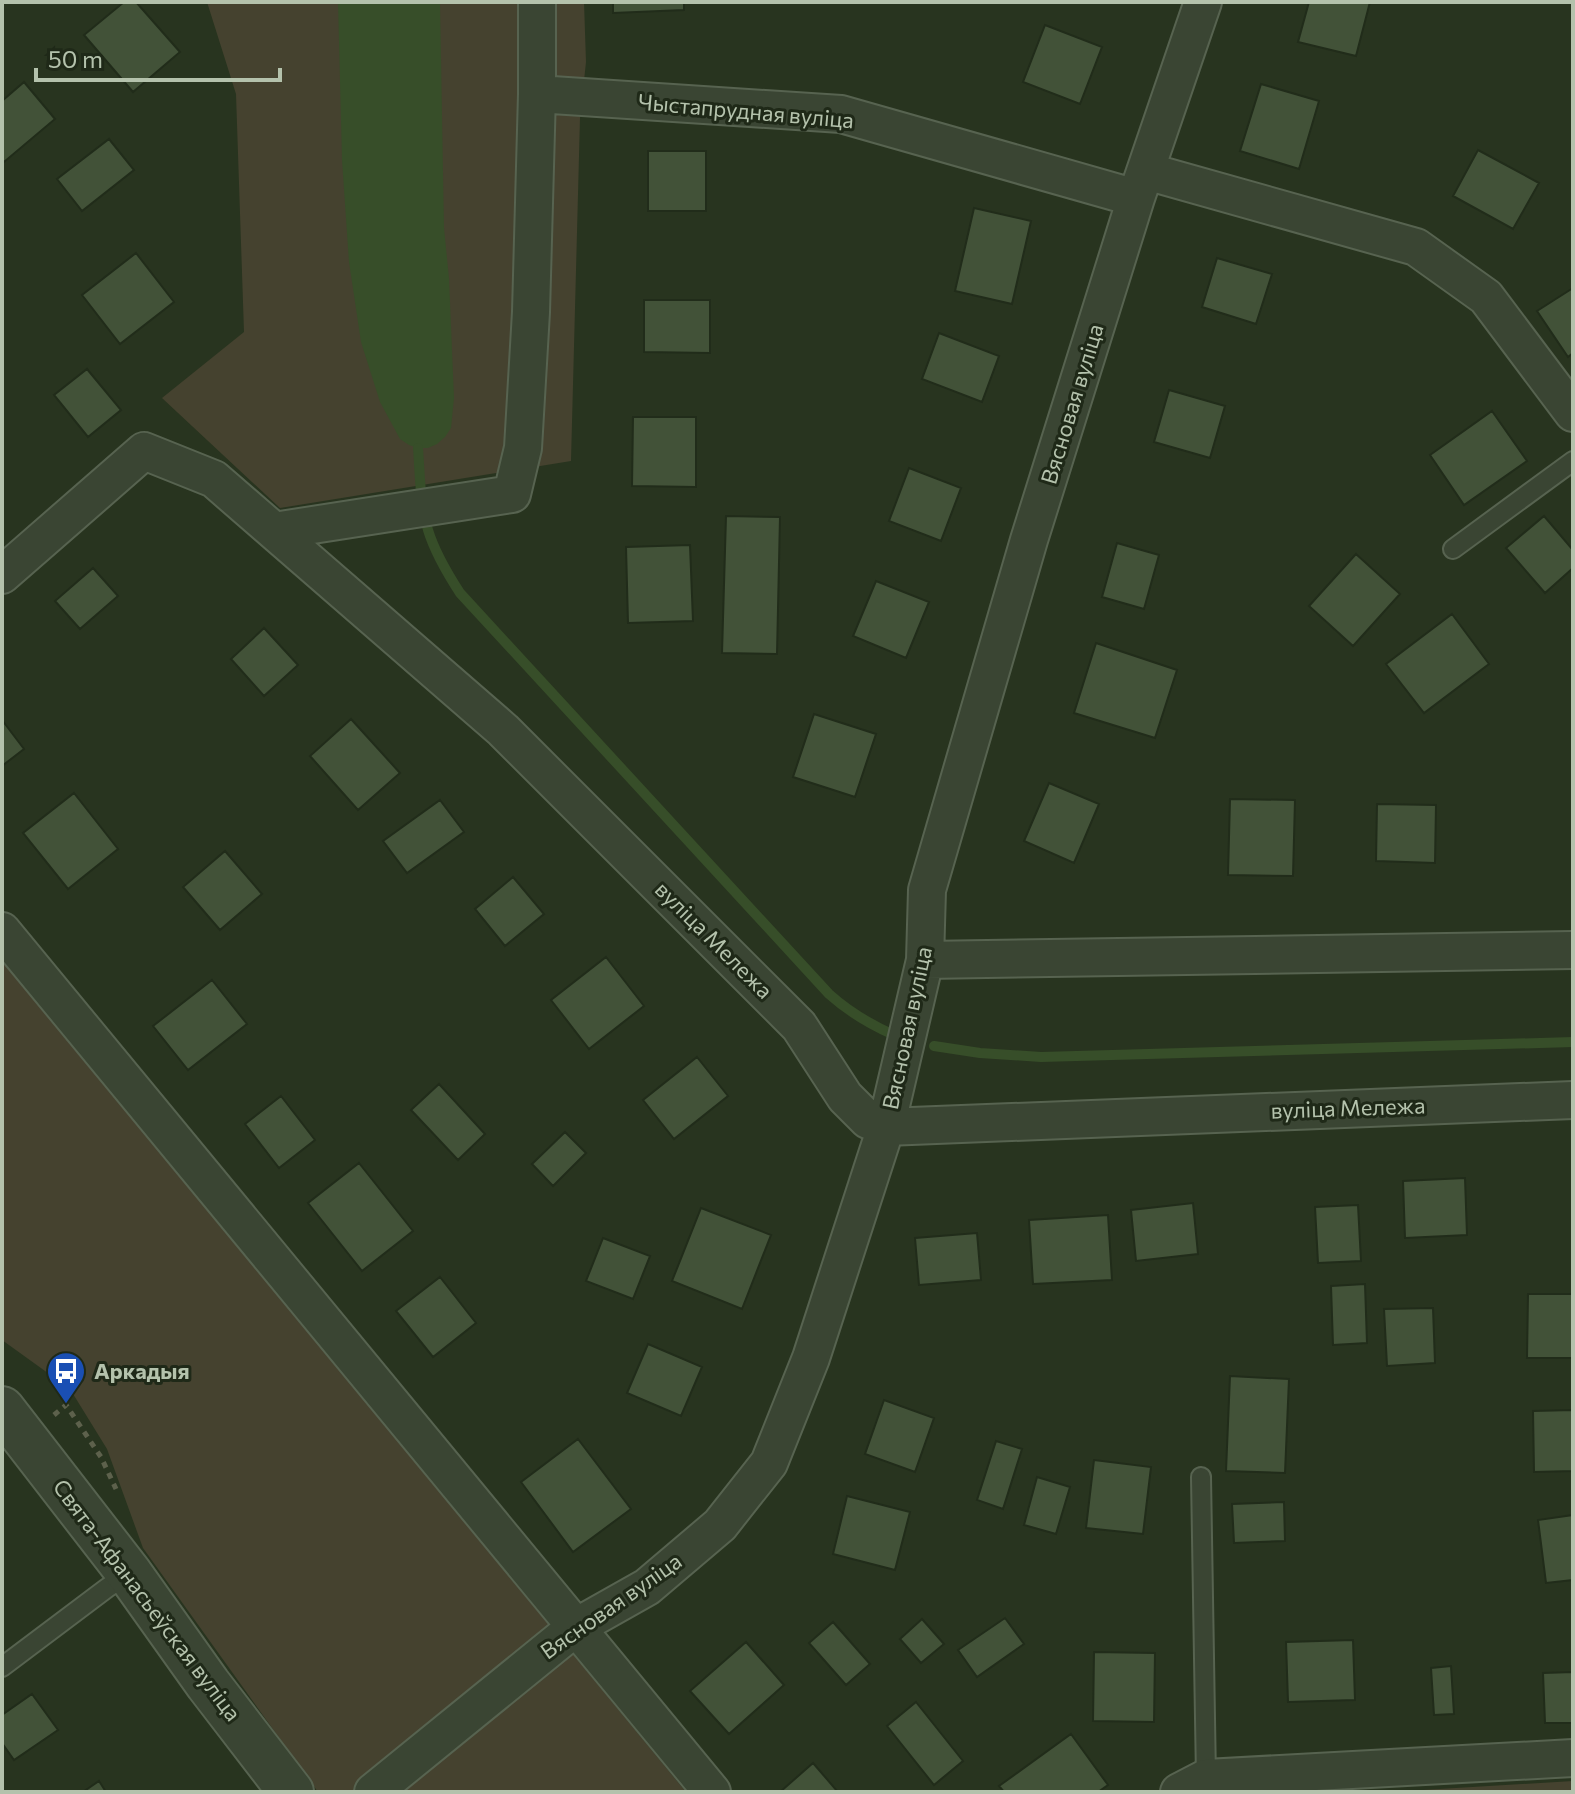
<svg xmlns="http://www.w3.org/2000/svg" width="1575" height="1794" font-family="Commissioner,sans-serif">
<style>
.green{fill:#45422f}
.water{fill:#374e29}
.lines{fill:none;stroke-linecap:round;stroke-linejoin:round}
.stream{stroke:#374e29;stroke-width:10}
.building{fill:#425238;stroke:#212c1a;stroke-width:2}
.service-casing{stroke:#576350;stroke-width:22}
.minor-casing{stroke:#576350;stroke-width:40}
.tertiary-casing{stroke:#576350;stroke-width:48}
.path{stroke:#5d614c;stroke-width:5;stroke-dasharray:6 6;stroke-linecap:butt}
.service{stroke:#3a4533;stroke-width:18}
.minor{stroke:#3a4533;stroke-width:36}
.tertiary{stroke:#3a4533;stroke-width:44}
.labels{text-anchor:middle;stroke-width:6;stroke-linejoin:round;paint-order:stroke}
.street-label{font-size:22px;fill:#b4c2ac;stroke:#1f2918}
.poi-label{font-size:22px;font-weight:bold;fill:#b4c2ac;stroke:#1f2918;text-anchor:start}
</style>
<rect width="100%" height="100%" fill="#28341f"/>
<path class="green" d="M207 2H584L586 62 580 118 571 461 280 508 162 398 244 332 236 94Z
M2 958 686 1792H318L143 1548 107 1449 70 1389 2 1340Z
M1573 1781V1792L1406 1791Z"/>
<path class="water" d="M338 2H440L444 228 449 278 454 398 451 428 445 437 437 444 428 448H418L409 445 400 439 380 402 361 342 349 262 342 160Z"/>
<g class="lines">
<path class="stream" d="M418 448C420 475 420 504 428 530 435 553 447 573 460 593L829 994C849 1012 869 1024 894 1035
M934 1046 980 1053 1041 1057 1573 1042"/>
</g>
<path class="building" d="M124 2H136L180 52 133 92 84 35Z
M613 2H684V10L613 13Z
M1309 2H1370L1356 56 1298 42Z
M1045 25 1102 47 1080 104 1023 82Z
M24 82 55 119 4 162 2 160V101Z
M1261 84 1319 101 1299 169 1240 151Z
M109 139 134 170 82 211 57 179Z
M1478 150 1539 183 1513 229 1453 196Z
M648 151H706V211H648Z
M974 208 1031 221 1012 304 955 291Z
M136 253 174 302 120 344 82 295Z
M1217 258 1272 274 1256 324 1202 307Z
M1573 288V353L1568 357 1537 311Z
M644 300H710V353L644 352Z
M939 333 999 356 982 402 922 379Z
M87 369 121 410 88 437 54 395Z
M1169 390 1225 406 1210 458 1154 442Z
M1492 411 1527 461 1464 505 1430 455Z
M633 417H696V487L632 486Z
M909 468 961 488 941 541 889 521Z
M726 516 780 517 777 654 722 653Z
M1544 516 1573 550V568L1545 593 1506 548Z
M1117 543 1159 555 1144 609 1102 597Z
M690 545 693 621 628 623 626 547Z
M1356 554 1400 594 1353 646 1309 606Z
M93 568 118 596 80 629 55 601Z
M876 581 929 602 906 658 853 636Z
M1452 614 1489 664 1424 713 1386 664Z
M264 628 298 665 264 696 231 659Z
M1096 643 1177 670 1155 738 1074 713Z
M814 714 876 734 855 797 793 777Z
M351 719 400 773 358 810 310 756Z
M2 720 24 749 2 766Z
M1049 783 1099 804 1074 863 1024 841Z
M74 793 118 849 68 889 23 833Z
M1230 799 1295 800 1293 876 1228 875Z
M440 800 464 832 407 873 383 841Z
M1377 804 1436 805 1435 863 1376 861Z
M225 851 262 894 220 930 183 887Z
M513 877 544 914 505 946 475 909Z
M606 957 644 1006 589 1049 551 1000Z
M212 980 247 1024 188 1070 153 1026Z
M697 1057 728 1096 674 1139 643 1100Z
M439 1084 485 1134 458 1160 411 1110Z
M281 1096 315 1140 279 1168 245 1124Z
M565 1132 586 1153 553 1186 532 1164Z
M359 1163 413 1231 362 1271 308 1203Z
M1465 1178 1467 1235 1405 1238 1403 1181Z
M1193 1203 1198 1254 1136 1261 1131 1210Z
M1358 1205 1361 1261 1318 1263 1315 1207Z
M701 1208 771 1235 742 1309 672 1281Z
M1108 1215 1112 1280 1033 1284 1029 1220Z
M977 1233 981 1280 919 1285 915 1238Z
M603 1238 650 1256 633 1299 586 1281Z
M440 1277 476 1323 433 1357 396 1311Z
M1365 1284 1367 1343 1333 1345 1331 1286Z
M1528 1294H1573V1358H1527Z
M1433 1308 1435 1363 1387 1366 1384 1309Z
M648 1344 702 1367 681 1416 627 1393Z
M1230 1376 1289 1379 1285 1473 1226 1471Z
M884 1400 934 1418 915 1472 865 1454Z
M1573 1410V1471L1534 1472 1533 1411Z
M578 1439 631 1509 573 1552 521 1482Z
M996 1441 1022 1449 1003 1509 977 1500Z
M1094 1460 1151 1467 1143 1534 1086 1528Z
M1037 1477 1070 1487 1056 1534 1024 1525Z
M847 1496 910 1512 895 1570 833 1554Z
M1284 1502 1285 1541 1234 1543 1232 1504Z
M1573 1515V1580L1546 1583 1538 1520Z
M1005 1618 1024 1644 977 1677 958 1650Z
M922 1619 944 1644 921 1663 900 1639Z
M833 1622 870 1664 846 1685 809 1643Z
M1353 1640 1355 1700 1288 1702 1286 1642Z
M746 1642 784 1685 729 1734 690 1691Z
M1094 1652 1155 1653 1154 1722 1093 1721Z
M1451 1666 1454 1714 1434 1715 1431 1668Z
M1573 1672V1723H1545L1543 1673Z
M32 1694 58 1730 14 1760 2 1743V1715Z
M916 1702 963 1761 934 1785 887 1726Z
M1071 1734 1108 1785 1098 1792H1004L999 1786Z
M813 1763 838 1792H780Z
M99 1781 106 1792H83Z"/>
<g class="lines">
<defs>
<path id="service" d="M1453 549 1573 461
M1201 1477 1206 1778
M2 1667 107 1588 129 1573"/>
<path id="minor" d="M537 94 841 114 1136 198
M1146 171 1416 247 1486 297 1573 413
M274 531 512 494 523 448 531 312 537 94V2
M2 575 144 451 214 479 503 730 799 1026 845 1097 868 1120 886 1127 1573 1100
M2 931 712 1792
M925 960 1573 950
M373 1792 576 1627 647 1587 720 1525 769 1463 811 1358 886 1127 925 960 927 890 1029 540 1136 198 1203 2
M1179 1792 1206 1778 1573 1758"/>
<path id="tertiary" d="M2 1409 129 1573 208 1684 291 1792"/>
</defs>
<use href="#service" class="service-casing"/>
<use href="#minor" class="minor-casing"/>
<use href="#tertiary" class="tertiary-casing"/>
<path class="path" d="M54 1415 66 1405 101 1457 116 1489"/>
<use href="#service" class="service"/>
<use href="#minor" class="minor"/>
<use href="#tertiary" class="tertiary"/>
</g>
<defs>
<symbol id="bus-pin" viewBox="-11 -11 22 30"><path d="M0 17L-7.5 6A9.5 9.5 0 1 1 7.5 6Z" fill="#1a4fb4" stroke="#1f2918"/><path d="M-5-6H5V4H4V6H2V4H-2V6H-4V4H-5ZM-3.5-4V0h7V-4ZM-3.5 1.2v1.5H-2V1.2ZM2 1.2v1.5H3.5V1.2Z" fill="#fff"/></symbol>
</defs>
<g fill-rule="evenodd">
<use href="#bus-pin" x="44" y="1349" width="44" height="60"/>
</g>
<g class="labels">
<g class="street-label">
<text transform="translate(746 111) rotate(5)" y="8">Чыстапрудная вуліца</text>
<text transform="translate(1072 404) rotate(-73)" y="8">Вясновая вуліца</text>
<text transform="translate(714 940) rotate(45)" y="8">вуліца Мележа</text>
<text transform="translate(907 1028) rotate(-78)" y="8">Вясновая вуліца</text>
<text transform="translate(1348 1108) rotate(-2)" y="8">вуліца Мележа</text>
<text transform="translate(147 1600) rotate(53)" y="8">Свята-Афанасьеўская вуліца</text>
<text transform="translate(611 1606) rotate(-35)" y="8">Вясновая вуліца</text>
</g>
<g class="poi-label">
<text x="94" y="1379">Аркадыя</text>
</g>
</g>
<rect width="1575" height="1794" fill="none" stroke="#b4c2ac" stroke-width="8"/>
<path d="M36 68v12h244v-12" fill="none" stroke="#b4c2ac" stroke-width="4"/>
<text x="48" y="68" font-size="24" fill="#b4c2ac" stroke="#1f2918" stroke-width="6" paint-order="stroke">50 m</text>
</svg>
